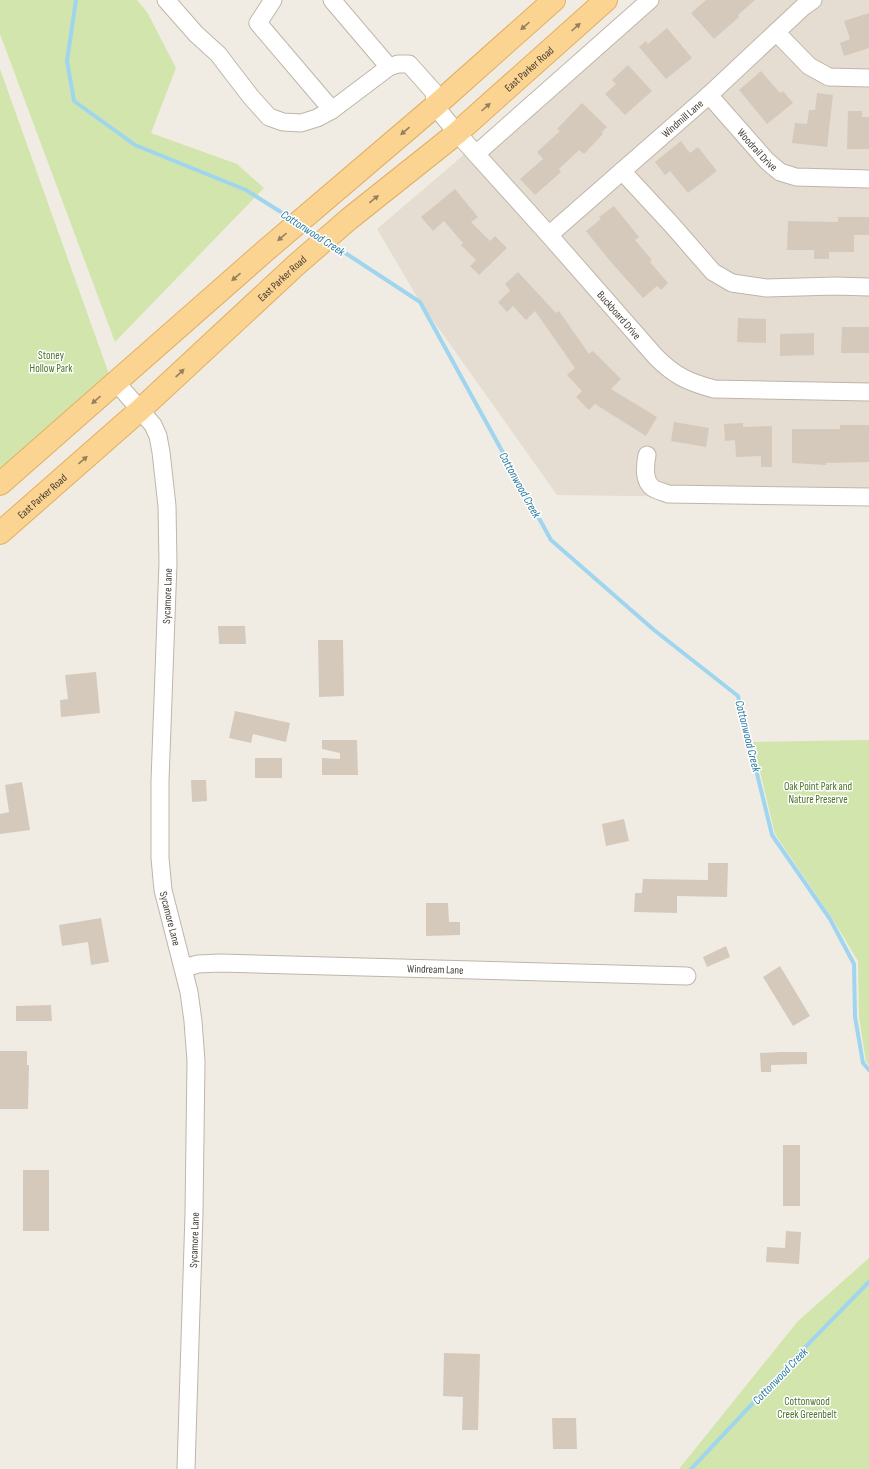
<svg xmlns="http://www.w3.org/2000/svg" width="869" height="1469" font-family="'Sofia Sans Condensed',sans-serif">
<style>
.residential{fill:#e5ddd1}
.green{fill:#d1e5ac}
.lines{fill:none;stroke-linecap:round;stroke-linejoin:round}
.stream{stroke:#9fd5ee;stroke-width:4}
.building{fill:#d5c9bc}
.minor-casing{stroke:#bfb5a9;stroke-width:19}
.major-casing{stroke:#e1af61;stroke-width:24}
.minor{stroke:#fff;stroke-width:17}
.major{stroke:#fcd491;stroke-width:22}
.oneway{fill:#96805d}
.labels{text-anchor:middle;stroke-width:3;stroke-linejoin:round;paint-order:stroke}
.street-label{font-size:11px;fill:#433b33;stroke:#fff}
.park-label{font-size:11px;fill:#4b7328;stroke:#fff}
.water-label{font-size:12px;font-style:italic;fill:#2e7ca4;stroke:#fff}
</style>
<rect width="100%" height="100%" fill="#f1ece3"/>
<path class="residential" d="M645 0H869V499L557 495 420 302 377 229Z"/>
<path class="green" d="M0 0H137L147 12 176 68 151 133 237 164 264 188 115 342 0 34Z
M0 69 110 377 0 472Z
M869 740V1065L866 1062 859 1017 858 961 832 918 775 834 753 742Z
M869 1258V1469H679L798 1321Z"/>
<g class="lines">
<path class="stream" d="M76 0 67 61 74 101 135 145 246 190 292 219
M305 227 319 236
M330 243 420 302 551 540 654 630 738 696 772 835 830 919 854 964 855 1017 863 1063 869 1070
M691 1469 815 1337 869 1282"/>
</g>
<path class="building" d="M706 0H755L738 15 739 17 714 39 691 13Z
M869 13V48L844 56 840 43 850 39 844 21Z
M667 28 692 58 666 79 639 47 646 41 648 44Z
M628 65 652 91 625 115 605 94 616 84 612 80Z
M761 71 780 93 783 91 793 103 767 124 739 90Z
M817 93 833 95 827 147 792 143 795 123 807 124 809 110H815Z
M582 103 607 127 602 132 603 134 584 154 579 150 559 169 561 172 535 195 520 179 543 159 537 152 560 131 557 129Z
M848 111H862V117H869V149H847Z
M681 141 690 153 698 147 717 171 688 193 670 171 665 175 655 162Z
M455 189 478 217 471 222 490 241 495 236 507 248 479 275 470 266 476 260 461 245 463 243 444 221 433 231 421 217Z
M614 206 639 237 635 240 652 260 650 262 668 283 661 290 657 286 643 298 610 261 586 231 601 219 599 217Z
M838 217H869V235H854V252H829V259H814V250H787L788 221 838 222Z
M518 272 556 313 559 311 589 354 593 351 621 379 611 389 657 417 646 436 595 404 589 410 576 397 582 391 567 375 575 368 535 311 526 320 513 306 507 312 498 302 510 291 505 284Z
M738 318 766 319V343L737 342Z
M842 327H869V353H841Z
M814 333V355L780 356V334Z
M674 422 709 428 706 447 671 441Z
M743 423V427L772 426V467H761V456L736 457 735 440 725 441 724 424Z
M840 425H869V462L826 463V465L792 463V429H840Z
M218 626H245L246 644H219Z
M318 640H343L344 696 319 697Z
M96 672 100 713 61 717 60 700 68 699 65 675Z
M235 711 290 723 286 742 253 734 251 743 229 738Z
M322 740H357L358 775H322V758L340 759V753L322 749Z
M255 758H282V778H255Z
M191 780H206L207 801 192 802Z
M22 782 30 830 0 834V814L9 812 5 785Z
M624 819 629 841 606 846 602 824Z
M708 863H728L727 897 677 896V913L634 912 635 893H642L643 879 708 880Z
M426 903H448L449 922H460V935L426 936Z
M101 918 109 962 91 965 88 942 62 946 59 925Z
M726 946 730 957 707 967 703 957Z
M780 966 810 1016 793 1026 763 977Z
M51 1005 52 1021H16V1006Z
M0 1051H27V1065H29L28 1109H0Z
M780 1052H807V1064L771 1065V1072H761L760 1053Z
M783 1145H800V1206H783Z
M23 1170H49V1231H23Z
M786 1231 801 1232 799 1264 766 1262 767 1247 785 1248Z
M444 1353 480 1354 478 1430H462L463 1397 443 1396Z
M552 1418H576L577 1449H553Z"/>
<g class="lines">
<defs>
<g id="minor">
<path id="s1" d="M166 0 196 34 218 54 251 97 269 117 283 122 301 123 317 118 332 110 389 67 398 64H409L434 92 435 106 457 133 549 235 656 357C675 376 688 382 714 389L869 392"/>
<path d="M273 0 258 23 332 110"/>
<path d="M332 0 389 67"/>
<path d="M776 32 809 66 829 77 869 78"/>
<path id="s2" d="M709 95 767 161 780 172 796 177 869 179"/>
<path d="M476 154 650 0"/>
<path d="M622 171 672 225 713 272 732 283 766 288 835 286 869 287"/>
<path id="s3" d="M549 235 709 95 803 7 813 0"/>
<path id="s4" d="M116 382 153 425 158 436 161 452 167 506 168 563 160 781V858L163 890 189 992 193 1021 196 1061 194 1213 186 1469"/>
<path d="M647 455C645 466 643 481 653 488 657 491 664 492 668 494L869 497"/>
<path id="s5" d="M184 968 198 964 220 963 687 976"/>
</g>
<g id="major">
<path d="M0 484 265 251 435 106 554 0"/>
<path id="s6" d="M0 533 140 410 296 265 349 219 457 133 606 0"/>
</g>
</defs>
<use href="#minor" class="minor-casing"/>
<use href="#major" class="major-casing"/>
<use href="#minor" class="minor"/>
<use href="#major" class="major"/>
</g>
<defs><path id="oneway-solid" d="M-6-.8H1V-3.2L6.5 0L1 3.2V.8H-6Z"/></defs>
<g class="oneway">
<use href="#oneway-solid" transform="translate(525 26) rotate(138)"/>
<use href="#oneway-solid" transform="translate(576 27) rotate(-42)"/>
<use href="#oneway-solid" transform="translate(486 107) rotate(-42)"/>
<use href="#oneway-solid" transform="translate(405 131) rotate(140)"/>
<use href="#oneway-solid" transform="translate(374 199) rotate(-39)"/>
<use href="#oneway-solid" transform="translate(282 237) rotate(139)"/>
<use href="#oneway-solid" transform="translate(236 277) rotate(139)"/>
<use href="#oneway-solid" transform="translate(180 373) rotate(-43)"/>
<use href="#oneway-solid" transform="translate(96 400) rotate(139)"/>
<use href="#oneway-solid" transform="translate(83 460) rotate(-41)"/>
</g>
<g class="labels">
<g class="street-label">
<text dy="4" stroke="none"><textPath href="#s6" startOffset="704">East Parker Road</textPath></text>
<text dy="4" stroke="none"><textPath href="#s3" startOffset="177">Windmill Lane</textPath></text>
<text dy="4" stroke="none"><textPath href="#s2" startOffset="73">Woodrail Drive</textPath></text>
<text dy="4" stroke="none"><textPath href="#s6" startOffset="380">East Parker Road</textPath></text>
<text dy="4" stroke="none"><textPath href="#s1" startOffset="645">Buckboard Drive</textPath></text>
<text dy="4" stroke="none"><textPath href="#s6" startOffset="56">East Parker Road</textPath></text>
<text transform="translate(167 596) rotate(-88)" y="4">Sycamore Lane</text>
<text dy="4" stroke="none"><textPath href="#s4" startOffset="553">Sycamore Lane</textPath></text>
<text dy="4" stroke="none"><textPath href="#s5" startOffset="252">Windream Lane</textPath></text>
<text transform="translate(194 1240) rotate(-88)" y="4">Sycamore Lane</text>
</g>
<g class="park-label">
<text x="51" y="359">Stoney<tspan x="51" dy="13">Hollow Park</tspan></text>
<text x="818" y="790">Oak Point Park and<tspan x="818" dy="13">Nature Preserve</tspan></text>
<text x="807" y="1405">Cottonwood<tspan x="807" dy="13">Creek Greenbelt</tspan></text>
</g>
<g class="water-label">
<text transform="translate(313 233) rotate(33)" y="4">Cottonwood Creek</text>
<text transform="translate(520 485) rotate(61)" y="4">Cottonwood Creek</text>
<text transform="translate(748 736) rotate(76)" y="4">Cottonwood Creek</text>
<text transform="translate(780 1376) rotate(-46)" y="4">Cottonwood Creek</text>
</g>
</g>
</svg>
